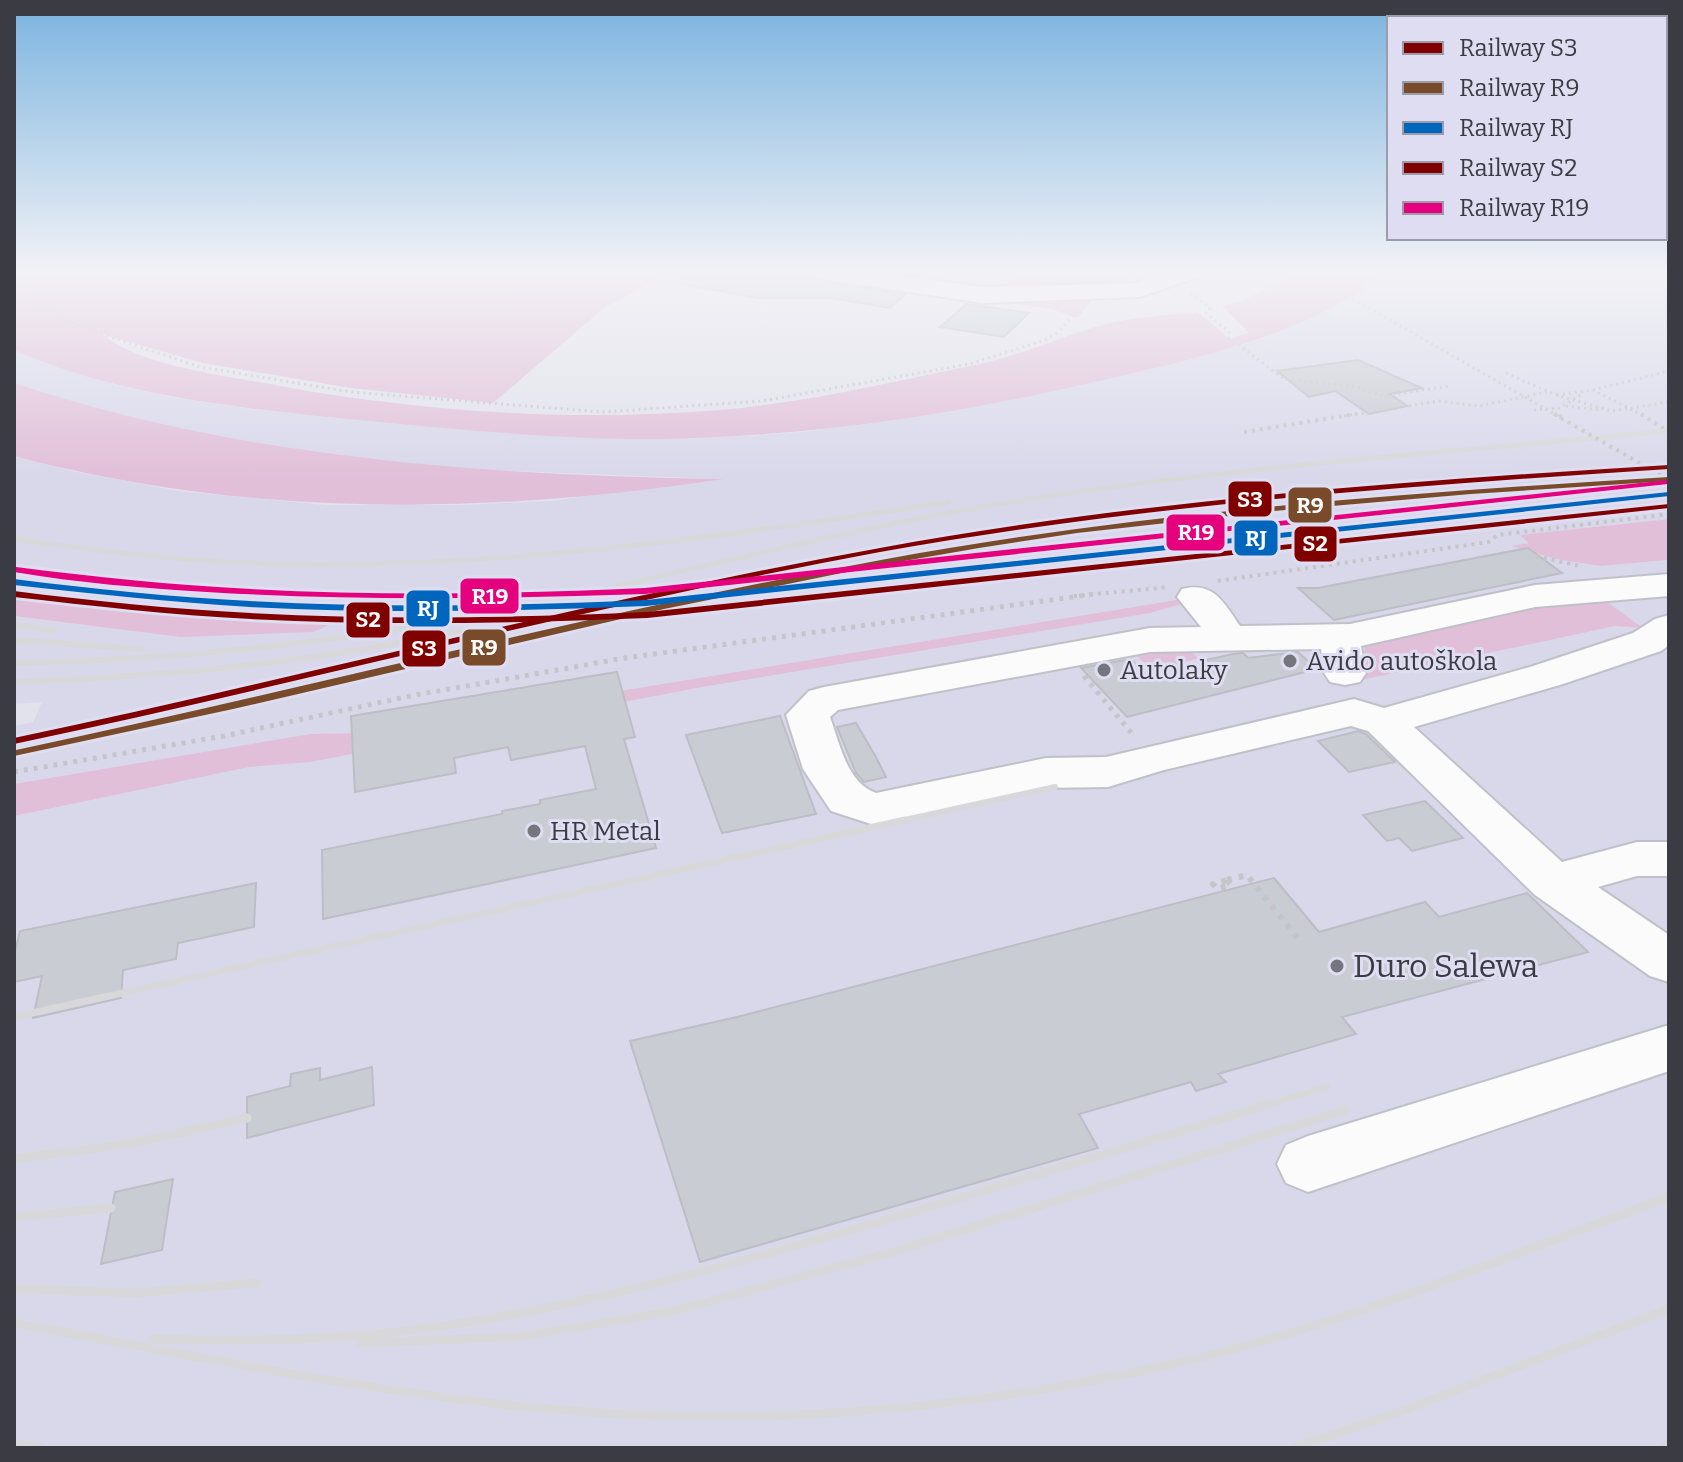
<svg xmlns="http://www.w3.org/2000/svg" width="1683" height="1462" font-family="Bitter,serif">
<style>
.built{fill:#d9d8eb}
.green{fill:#e1bfd8}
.building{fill:#caccd4;stroke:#bcbdc5;stroke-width:2}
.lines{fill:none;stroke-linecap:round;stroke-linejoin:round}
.minor-casing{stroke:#c0c0c8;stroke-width:4}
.path-far3{stroke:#c5c5c8;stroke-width:3;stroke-dasharray:2 4;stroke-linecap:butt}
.path-far2{stroke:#c5c5c8;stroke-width:4;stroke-dasharray:3 5;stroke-linecap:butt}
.path-far1{stroke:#c5c5c8;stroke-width:5;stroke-dasharray:4 6;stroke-linecap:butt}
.path{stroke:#c5c5c8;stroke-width:6;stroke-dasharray:5 7;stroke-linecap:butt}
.minor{fill:#fbfbfc;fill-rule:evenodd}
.rail-far3{stroke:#d8d8db;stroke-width:5}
.rail-far2{stroke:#d8d8db;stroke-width:6}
.rail-far1{stroke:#d8d8db;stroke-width:7}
.rail{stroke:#d8d8db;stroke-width:9}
.path-bridge-far1{stroke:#c5c5c8;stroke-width:3;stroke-dasharray:2 4;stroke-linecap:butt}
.path-bridge{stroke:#c5c5c8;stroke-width:4;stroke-dasharray:3 5;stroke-linecap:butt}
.rail-1-casing{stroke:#deddf1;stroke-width:6}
.rail-2-casing{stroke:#deddf1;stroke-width:6}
.rail-3-casing{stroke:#deddf1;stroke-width:6}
.rail-4-casing{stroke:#deddf1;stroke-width:6}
.rail-5-casing{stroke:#deddf1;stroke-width:6}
.rail-1{fill:#800000;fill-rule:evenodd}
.rail-2{fill:#7a4b2a;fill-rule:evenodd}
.rail-3{fill:#0065bd;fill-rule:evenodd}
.rail-4{fill:#800000;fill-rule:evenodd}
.rail-5{fill:#e5007d;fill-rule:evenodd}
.poi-dot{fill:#75757e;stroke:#deddf1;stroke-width:3}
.labels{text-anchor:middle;stroke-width:6;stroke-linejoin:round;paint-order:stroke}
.poi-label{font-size:26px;fill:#3b3b43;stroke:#deddf1;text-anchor:start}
.near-poi-label{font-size:32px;fill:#3b3b43;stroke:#deddf1;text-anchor:start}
.line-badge{stroke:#deddf1;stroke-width:3}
.badge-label{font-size:22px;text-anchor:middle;font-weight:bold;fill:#fff}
</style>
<rect width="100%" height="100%" fill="#e2e2ec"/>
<path class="built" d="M1404 272H1669V519L1521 535 1528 543 1514 546 1556 559 1600 566 1669 560V1448H14V726L33 722 42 702 14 704V616L180 637 338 620 189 615 14 594V456L72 471 179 491 325 505H461L550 501 717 479 441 468 316 453 203 434 109 413 14 383V350L116 385 165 396 249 409 513 433 635 439 751 436 811 431 990 404 1236 347 1277 333 1366 289 1360 286 1382 275Z"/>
<path class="green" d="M14 272H670L604 308 493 403 351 388 203 363 102 334C141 367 229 376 280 386 423 412 574 422 719 410 805 403 892 382 975 365 1019 356 1060 337 1102 325 1133 317 1167 315 1198 312L1230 339 1249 333 1222 306 1240 302 1299 272H1404L1382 275 1361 286 1367 289C1336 305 1305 322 1273 334 1212 356 1148 370 1085 384 938 418 788 439 637 439 545 438 452 429 360 420 242 408 124 398 14 350Z
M1011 272H1123L1140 283 1018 290 1006 281 1019 278Z
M1094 298 1077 318 1052 309 989 300Z
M14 383C243 459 483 475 723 479 486 515 247 518 14 456Z
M1669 519V560L1600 566 1556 559 1512 546 1528 543 1520 535Z
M14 594 189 615 341 620 313 632 180 637 14 616Z
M1183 599 1185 603 1150 613 702 687 310 762 249 767 14 816V784L311 734 363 733Z
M1603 599 1643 628 1615 626 1357 681 1366 644 1536 602Z
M1185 645 1198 658 1153 672 1132 651Z"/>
<path class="building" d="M681 272H808L823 282 906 294 890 308 832 298H758L680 284Z
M966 304 974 305 1029 313 1004 337 940 327Z
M1358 360 1422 388 1390 394 1407 406 1369 414 1335 391 1309 397 1277 371Z
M1528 548 1562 573 1334 620 1298 588H1318Z
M1298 652 1317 669 1127 717 1081 668 1131 659 1153 681 1213 666 1206 660 1233 654 1243 653 1248 658Z
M617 672 635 737 624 739 656 848 323 919 322 850 502 814V811L540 804V800L596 789 585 746 511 760 508 747 454 758 456 773 355 792 351 716Z
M780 716 816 814 722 833 686 735Z
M856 723 876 757 886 777 864 782 856 773 837 727Z
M1358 731 1366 734 1395 762 1349 772 1318 741Z
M1425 801 1463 838 1412 851 1399 838 1387 841 1363 815Z
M1274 878 1319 932 1425 902 1439 917 1527 893 1588 952 1342 1017 1356 1034 1218 1074 1226 1082 1196 1091 1191 1082 1079 1114 1098 1148 700 1262 630 1041 737 1017Z
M256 883 254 927 178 943 176 959 123 970 121 998 33 1018 42 976 14 982V956L20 931Z
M372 1067 374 1105 247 1138V1097L290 1086 291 1074 320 1068V1080Z
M173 1179 162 1250 101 1264 115 1192Z"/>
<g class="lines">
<defs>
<path id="minor" d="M811 272H874L983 287 1136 283 1167 272H1202L1199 277 1139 297 983 303 823 279Z
M1669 574V596L1535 607 1361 646 1366 673 1360 682 1345 685 1330 682 1324 673 1321 649 1150 652 838 710 830 717C840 744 847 783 876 793L1046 758 1106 757 1354 699 1384 708 1530 667 1633 633 1655 619 1669 615V645L1661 651 1560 685 1414 727 1562 862 1637 842H1669V876H1637L1598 887 1669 935V982L1650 976 1535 895 1368 731 1351 726 1164 770 1108 787 1046 788 874 825 831 811 803 769 786 715 809 691 824 687 1150 628 1201 627 1177 597 1182 589C1214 581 1224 603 1240 626L1350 624 1535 585Z
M1669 1025V1071L1308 1192 1286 1183 1277 1164 1286 1145 1308 1136Z"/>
</defs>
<use href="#minor" class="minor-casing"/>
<path class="path-far3" d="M14 293 90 330 200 367 351 392 602 412 762 401 969 364 1045 340 1057 333 1076 312
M1191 293 1210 308 1206 313 1229 332 1228 337 1284 379 1357 387 1383 396 1449 386
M1506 373 1556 395 1611 411 1669 402
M1593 390 1669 371
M1557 395 1593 390 1644 416
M1566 406 1599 410
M1534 410 1559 408 1584 393
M1344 416 1439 401 1479 406 1547 392"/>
<path class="path-far2" d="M1641 414 1669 432
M1559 417 1563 416
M1244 432 1356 414
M1536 556 1580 566
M1218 581 1489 542 1497 535 1669 514
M1074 596 1169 587"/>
<path class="path-far1" d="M1084 676 1134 736
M14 772 224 736 410 696 625 658 1095 594"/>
<path class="path" d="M1227 880 1231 885 1217 889 1213 884Z
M1227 880 1247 875 1300 941"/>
<use href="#minor" class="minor"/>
<path class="rail-far3" d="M14 539C92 550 170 560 249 563 484 572 718 537 949 502
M573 596C729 561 884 521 1042 497 1250 466 1460 451 1669 431"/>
<path class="rail-far2" d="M14 625 54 630
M14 640 141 649
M14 663C207 660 394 636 582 594
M14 682C165 677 314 662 462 631
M896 822 1055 787"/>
<path class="rail-far1" d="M14 1017 905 820
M1263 1106 1327 1087"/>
<path class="rail" d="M14 1159 129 1144 247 1118
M14 1217 111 1208
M14 1289 136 1293 257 1283
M14 1323C195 1356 376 1394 560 1410 766 1427 976 1409 1177 1363 1346 1325 1507 1256 1669 1197
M152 1339C215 1340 277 1341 339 1337 512 1325 682 1279 847 1231 989 1190 1129 1147 1270 1104
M360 1343 518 1337 669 1312 893 1252 1345 1110
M14 1443 41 1448
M1294 1448 1402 1411 1669 1309
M1662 1448 1669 1445"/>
<path class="path-bridge-far1" d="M1306 272 1558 416"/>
<path class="path-bridge" d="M1554 414 1669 480"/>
<defs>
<path id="rail-1" d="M1669 465V469C1405 486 1141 505 880 552 589 606 303 683 14 744V738C303 677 589 600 880 548 1141 500 1405 481 1669 465Z"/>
<path id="rail-2" d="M1669 477V481L1471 494 1274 511 1077 533 979 548 881 565 664 609 233 709 14 756V750H16C305 689 591 613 881 560 1141 512 1405 493 1669 477Z"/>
<path id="rail-3" d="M1669 492V496L646 606C514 611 382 614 250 607 171 602 93 594 14 585V579C93 589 171 597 250 601 382 608 514 606 646 600Z"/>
<path id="rail-4" d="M1669 504V508L647 618C515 623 383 626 251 619 171 615 93 606 14 597V591C93 601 171 609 251 613 383 620 515 618 647 612Z"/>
<path id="rail-5" d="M1668 480V484L645 594C499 599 353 601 207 592 143 588 78 583 14 572V568L16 567C94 577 172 585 251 589 382 596 514 594 645 588Z"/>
</defs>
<use href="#rail-1" class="rail-1-casing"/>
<use href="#rail-2" class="rail-2-casing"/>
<use href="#rail-3" class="rail-3-casing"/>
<use href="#rail-4" class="rail-4-casing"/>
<use href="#rail-5" class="rail-5-casing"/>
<use href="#rail-1" class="rail-1"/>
<use href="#rail-2" class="rail-2"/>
<use href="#rail-3" class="rail-3"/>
<use href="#rail-4" class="rail-4"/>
<use href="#rail-5" class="rail-5"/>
</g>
<linearGradient id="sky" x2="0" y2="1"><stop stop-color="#7bb3df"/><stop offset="0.57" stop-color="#f2f2f6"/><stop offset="1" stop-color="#f2f2f6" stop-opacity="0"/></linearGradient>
<rect width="1683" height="477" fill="url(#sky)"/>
<g class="poi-dot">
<circle cx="1290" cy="661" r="8"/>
<circle cx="1104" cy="670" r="8"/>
<circle cx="534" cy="831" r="8"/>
<circle cx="1337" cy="966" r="8"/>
</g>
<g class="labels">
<g class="poi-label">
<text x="1306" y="670">Avido autoškola</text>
<text x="1120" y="679">Autolaky</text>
<text x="550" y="840">HR Metal</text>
</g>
<g class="near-poi-label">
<text x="1353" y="977">Duro Salewa</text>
</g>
</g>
<g class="line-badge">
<rect x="1227" y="480" width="46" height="38" rx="8" fill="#800000"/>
<rect x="1287" y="486" width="46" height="38" rx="8" fill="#7a4b2a"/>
<rect x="1165" y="513" width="61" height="39" rx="8" fill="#e5007d"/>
<rect x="1233" y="519" width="46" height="38" rx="8" fill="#0065bd"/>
<rect x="1293" y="525" width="45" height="38" rx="8" fill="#800000"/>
<rect x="459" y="577" width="61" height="38" rx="8" fill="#e5007d"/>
<rect x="405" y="589" width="46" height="39" rx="8" fill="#0065bd"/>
<rect x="345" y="601" width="46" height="38" rx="8" fill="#800000"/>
<rect x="461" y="628" width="46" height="39" rx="8" fill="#7a4b2a"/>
<rect x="401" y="629" width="46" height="39" rx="8" fill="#800000"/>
</g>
<g class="badge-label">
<text x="1250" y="507">S3</text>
<text x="1310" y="513">R9</text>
<text x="1196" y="540">R19</text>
<text x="1256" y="546">RJ</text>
<text x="1315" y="551">S2</text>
<text x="490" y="604">R19</text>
<text x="428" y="616">RJ</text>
<text x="368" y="627">S2</text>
<text x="484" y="655">R9</text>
<text x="424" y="656">S3</text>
</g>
<rect width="1683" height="1462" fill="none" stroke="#3b3b43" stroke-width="32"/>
<rect x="1387" y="16" width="280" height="224" fill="#deddf1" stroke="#9d9cab" stroke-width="2"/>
<rect x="1403" y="42" width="40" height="12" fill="#800000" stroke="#9d9cab" stroke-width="2"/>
<text x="1459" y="56" font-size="24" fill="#3b3b43">Railway S3</text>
<rect x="1403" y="82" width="40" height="12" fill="#7a4b2a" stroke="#9d9cab" stroke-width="2"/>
<text x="1459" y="96" font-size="24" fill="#3b3b43">Railway R9</text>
<rect x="1403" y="122" width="40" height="12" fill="#0065bd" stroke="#9d9cab" stroke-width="2"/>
<text x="1459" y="136" font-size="24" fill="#3b3b43">Railway RJ</text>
<rect x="1403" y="162" width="40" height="12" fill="#800000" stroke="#9d9cab" stroke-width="2"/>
<text x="1459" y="176" font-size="24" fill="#3b3b43">Railway S2</text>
<rect x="1403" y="202" width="40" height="12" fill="#e5007d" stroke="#9d9cab" stroke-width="2"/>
<text x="1459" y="216" font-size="24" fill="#3b3b43">Railway R19</text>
</svg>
